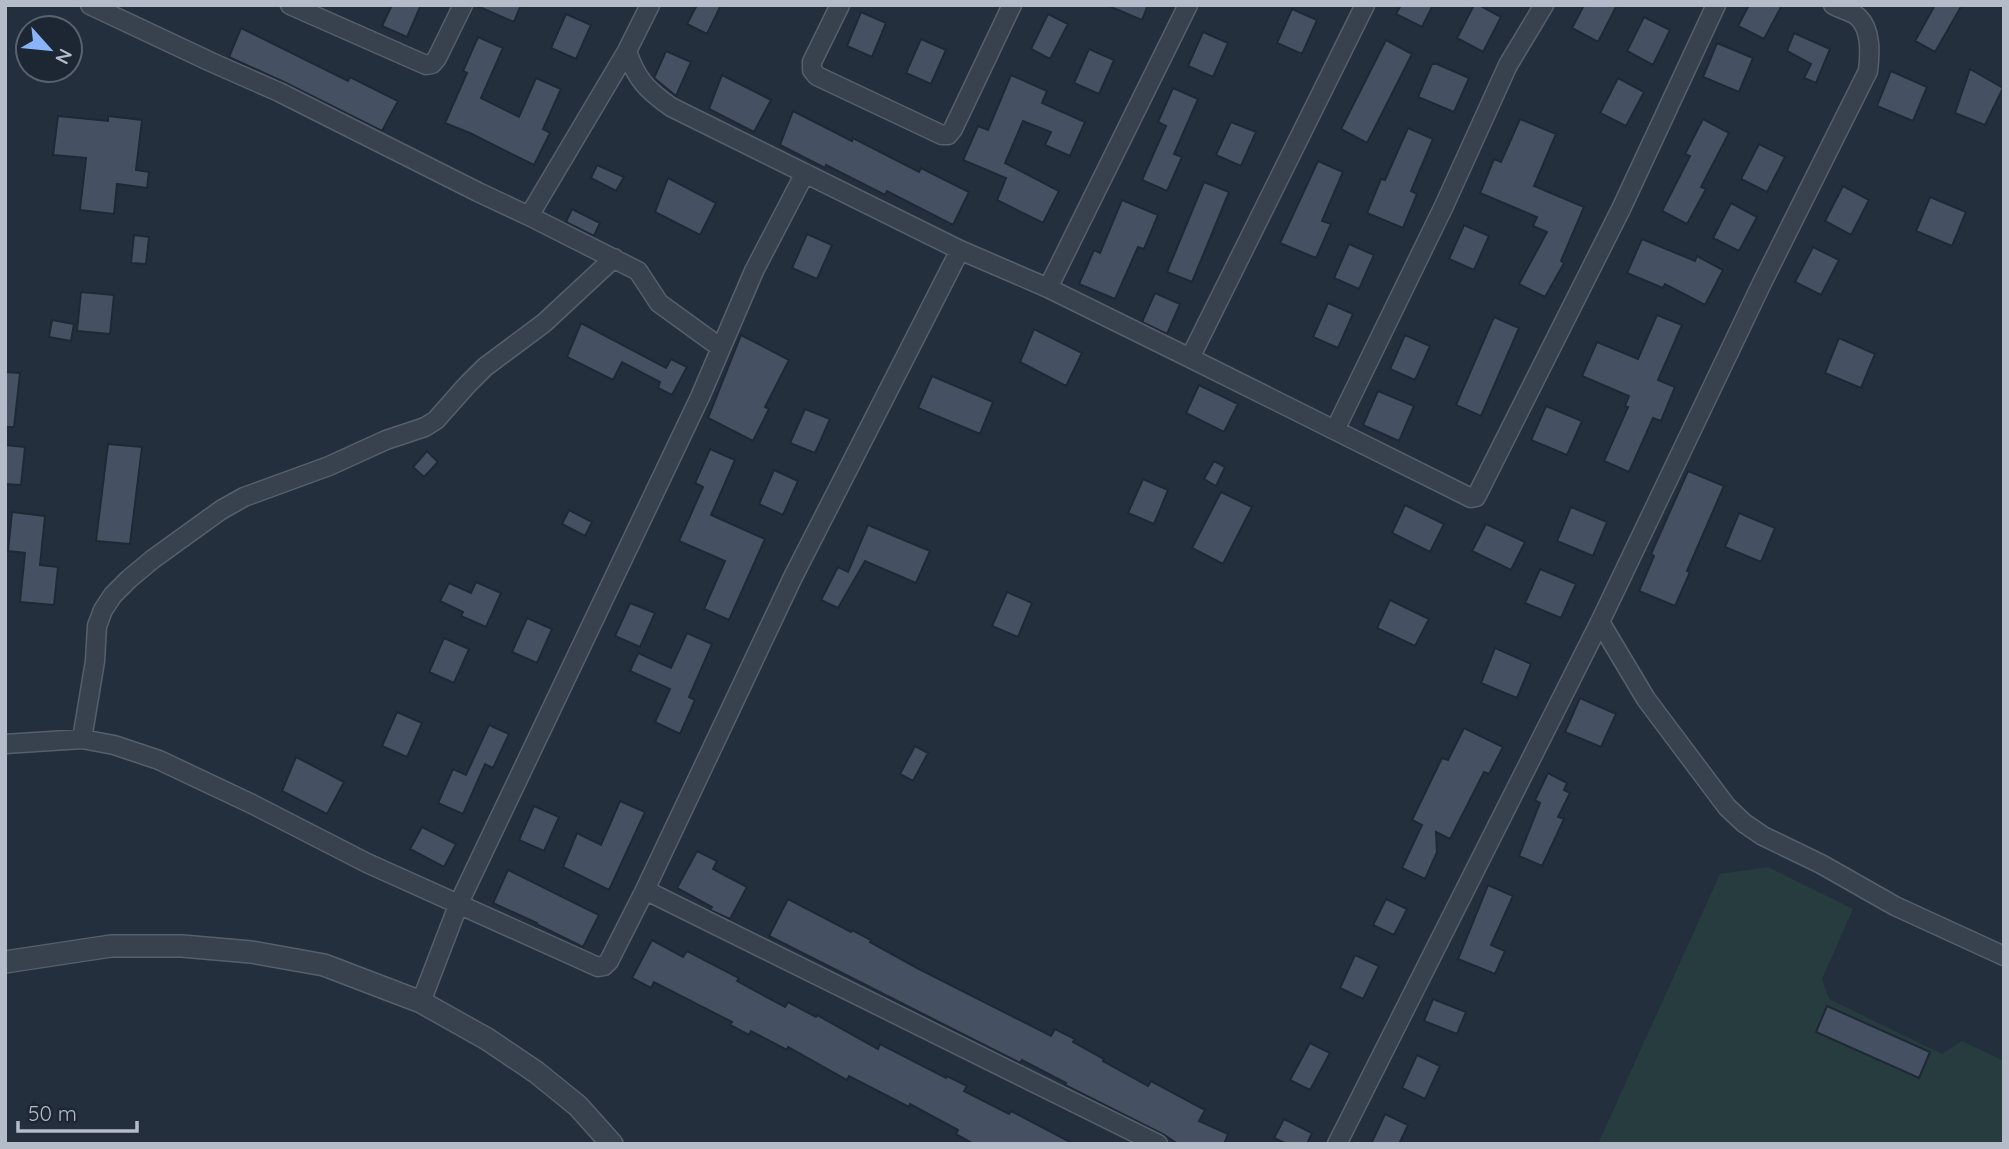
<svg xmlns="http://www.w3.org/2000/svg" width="2009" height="1149" font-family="Quicksand,sans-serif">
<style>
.green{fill:#263c3f}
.building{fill:#455162;stroke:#1f2835;stroke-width:2}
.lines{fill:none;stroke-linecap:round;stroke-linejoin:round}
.minor-casing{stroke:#565f6c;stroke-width:21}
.tertiary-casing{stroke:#565f6c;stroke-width:24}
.minor{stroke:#38414e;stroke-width:18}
.tertiary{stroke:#38414e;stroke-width:21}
</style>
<rect width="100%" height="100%" fill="#242f3e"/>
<path class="green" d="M1768 867 1853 909 1822 979 1829 999 1942 1054 1962 1041 2004 1061V1144H1598L1720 874Z"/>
<path class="building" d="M392 5H421L407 37 382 26Z
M475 5H521L514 22Z
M697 5H721L707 34 687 24Z
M1106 5H1148L1142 20Z
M1401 5H1433L1422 27 1396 14Z
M1474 5H1479L1501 17 1483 52 1457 38Z
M1584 5H1617L1598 42 1572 28Z
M1749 5H1782L1764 39 1738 26Z
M1935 5H1962L1935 52 1915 41Z
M1292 9 1317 20 1302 54 1277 43Z
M861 12 886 23 872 57 847 46Z
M566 14 591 25 576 59 551 48Z
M1048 14 1068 24 1050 59 1031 49Z
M1644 17 1670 30 1653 65 1627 51Z
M241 28 348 81 350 77 398 101 382 131 284 82 229 57Z
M1203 32 1228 43 1213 77 1188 66Z
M1794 33 1830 49 1816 83 1804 78 1811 64 1787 51Z
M478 37 503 48 481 98 519 117 536 78 561 89 543 129 550 133 534 165 470 133 445 123 467 73 463 71Z
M921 39 946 50 931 84 906 73Z
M1386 40 1412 54 1367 143 1341 129Z
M1717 43 1753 58 1739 92 1703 77Z
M1089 49 1114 60 1099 94 1074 83Z
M666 51 691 62 676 96 654 78Z
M1432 64H1437L1469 78 1454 112 1418 97Z
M1970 69 2003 88 1985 125 1955 113Z
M1891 71 1927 87 1913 121 1877 106Z
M722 75 771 100 754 132 709 109Z
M1011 75 1047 91 1042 103 1085 122 1070 156 1045 145 1051 132 1023 121 1005 163 1059 191 1043 223 997 200 1006 178 963 160 978 126 988 130Z
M1618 78 1644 92 1626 126 1600 113Z
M1173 88 1198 99 1174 154 1182 157 1167 191 1142 180 1166 126 1158 122Z
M793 111 852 141 853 138 919 172 921 168 969 192 953 225 887 191 885 195 826 165 825 168 780 145Z
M58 116 108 121V116L142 120 136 170 149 172 147 188 117 184 114 214 80 210 86 158 53 155Z
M1520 119 1556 134 1534 186 1584 207 1561 261 1564 263 1545 297 1519 284 1547 232 1533 226 1537 217 1480 193 1494 159 1501 162Z
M1703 119 1729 133 1701 187 1706 189 1687 224 1662 211 1690 156 1685 154Z
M1231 122 1256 132 1241 166 1216 155Z
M1408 128 1433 139 1411 191 1417 194 1403 228 1367 213 1381 179 1385 180Z
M1759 144 1785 157 1767 192 1741 179Z
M1318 161 1343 172 1322 221 1331 224 1316 258 1280 243Z
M597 165 624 177 616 191 591 178Z
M668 178 716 203 700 235 655 212Z
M1204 182 1229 192 1192 282 1167 272Z
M1843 186 1869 200 1851 235 1825 221Z
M1930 197 1966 212 1952 246 1916 231Z
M1122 200 1158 215 1144 249 1138 247 1115 299 1079 284 1094 250 1100 253Z
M1731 203 1757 217 1739 251 1713 238Z
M572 209 600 223 594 236 566 222Z
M1464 225 1489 236 1474 270 1449 259Z
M807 234 832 245 817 279 792 268Z
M134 235 149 237 146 264 131 263Z
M1642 239 1695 261 1697 256 1723 270 1705 305 1665 284 1663 288 1627 273Z
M1349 244 1374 255 1359 289 1334 278Z
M1813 247 1839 260 1821 295 1795 282Z
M81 292 114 295 110 334 77 331Z
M1155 293 1180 304 1167 334 1142 322Z
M1328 303 1353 314 1338 348 1313 337Z
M1657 315 1682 325 1658 380 1675 387 1661 421 1653 418 1629 472 1604 461 1628 407 1625 406 1629 396 1582 376 1597 342 1638 359Z
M1494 317 1519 328 1481 416 1456 405Z
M52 320 74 324 71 341 49 337Z
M581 323 666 368 671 359 687 367 672 395 658 388 660 382 622 362 613 380 567 357Z
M1034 329 1082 353 1066 386 1020 362Z
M741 335 789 360 765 407 769 409 753 441 708 418Z
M1405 335 1430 346 1415 380 1390 369Z
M1839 338 1875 354 1861 388 1825 373Z
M5 372 20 373 14 427H5Z
M932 376 993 402 980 434 918 408Z
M1199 385 1238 404 1224 432 1186 413Z
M1378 391 1414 406 1399 441 1363 425Z
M1546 406 1582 421 1567 455 1531 440Z
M805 409 830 419 815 453 790 443Z
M108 444 142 447 130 544 96 541Z
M5 445 25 447 21 485 5 484Z
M710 449 735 460 711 515 765 539 729 620 704 609 725 561 679 541 703 487 695 483Z
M427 451 438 462 424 477 413 467Z
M1214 461 1225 467 1216 486 1204 479Z
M774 470 798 481 783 515 759 504Z
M1688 471 1724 486 1687 571 1690 572 1675 606 1639 591 1654 556 1651 554Z
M1143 479 1168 490 1154 524 1128 513Z
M1221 492 1252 507 1223 564 1192 548Z
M1405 505 1444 524 1430 552 1392 533Z
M1571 507 1607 522 1593 556 1557 541Z
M569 510 592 522 585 536 562 524Z
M12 512 45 516 40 565 58 567 54 605 20 602 25 553 8 551Z
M1739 513 1775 528 1761 562 1725 547Z
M1486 524 1525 542 1511 570 1472 551Z
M868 525 930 551 916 583 865 561 838 608 821 600 838 567 848 572Z
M1540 569 1576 584 1561 618 1525 603Z
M476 582 501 593 486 627 461 616 463 612 440 601 449 583 471 593Z
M1007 592 1032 603 1018 637 992 626Z
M1390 600 1429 619 1415 646 1377 628Z
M630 603 655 613 640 647 615 636Z
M527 618 552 629 537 663 512 652Z
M687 633 712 644 689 697 695 700 680 734 655 722 670 689 630 671 638 653 671 668Z
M444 638 469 649 454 683 429 672Z
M1495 648 1531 664 1517 698 1481 683Z
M1580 698 1616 714 1601 747 1565 732Z
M397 712 422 723 407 757 382 746Z
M489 725 509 734 493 768 485 764 463 814 438 803 453 769 466 775Z
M1464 728 1503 747 1489 774 1484 772 1450 839 1436 832 1437 852 1425 879 1402 868 1422 825 1412 820 1442 758 1448 760Z
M915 746 928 753 913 781 900 774Z
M296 757 344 782 327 814 282 791Z
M1548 773 1567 783 1564 790 1570 793 1558 817 1564 819 1542 866 1519 856 1540 803 1535 800Z
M620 801 645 812 609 890 563 867 577 833 601 845Z
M534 806 559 817 544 851 519 840Z
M422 827 456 844 444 867 410 849Z
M697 851 717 861 713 869 747 887 730 919 710 910 712 907 677 888Z
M508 870 599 915 583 947 536 924 537 923 493 903Z
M1488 885 1513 896 1491 945 1505 951 1495 974 1458 959Z
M788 899 851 932 852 930 871 940 870 942 917 968 1051 1036 1055 1029 1075 1039 1073 1042 1104 1059 1103 1061 1148 1086 1151 1081 1205 1110 1199 1121 1228 1134 1224 1144H1178L1163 1134 1065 1085 1066 1083 1022 1060 1020 1063 769 936Z
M1386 899 1407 909 1394 935 1373 925Z
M652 940 683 957 687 951 739 978 737 981 785 1007 788 1002 816 1017 817 1015 878 1049 880 1044 946 1078 947 1076 967 1086 964 1091 1009 1114 1011 1111 1074 1144H974L956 1134 958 1130 910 1104 909 1107 849 1076 847 1080 788 1047 787 1050 751 1031 749 1035 730 1025 732 1022 654 982 651 988 632 978Z
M1355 955 1379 966 1363 999 1340 988Z
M1433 999 1466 1012 1457 1034 1424 1021Z
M1827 1006 1930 1052 1919 1078 1816 1032Z
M1310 1043 1330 1053 1310 1090 1290 1080Z
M1417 1055 1440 1066 1425 1099 1402 1088Z
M1385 1114 1408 1125 1399 1144H1371Z
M1284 1119 1312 1133 1307 1144H1287L1274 1138Z"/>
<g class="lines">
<defs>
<path id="minor" d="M90 5 211 62 279 92 478 192 529 216 627 51 650 5
M290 5 426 65 432 64 437 58 463 5
M840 5 812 62V70L817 76 942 135H948L953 129 1012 5
M627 51C636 79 647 90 671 107L960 250 1048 288 1190 358 1365 5
M529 216 638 271 659 303 721 348
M1048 288 1188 5
M1190 358 1471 498 1476 497 1621 209 1716 5
M1335 430 1444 206 1508 65 1544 5
M1600 622 1646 699 1727 807 1744 823 1763 836 1821 864 1895 906 2004 956
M82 739 95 661 97 626 103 610 113 595 129 579 153 559 221 510 244 497 329 466 386 440 425 427 436 420 467 385 485 367 544 323 614 258
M5 744 82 739 114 745 159 760 252 804 367 863 598 967 604 966 609 961 645 890 793 577 960 250
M645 890 1158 1144
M421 1002 459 903 700 397 754 271 805 173
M1337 1144 1600 622 1762 283 1868 71C1870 55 1872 30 1858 17 1853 12 1840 9 1833 5"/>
<path id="tertiary" d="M5 962 111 946H182L251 952 324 965 421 1002 487 1039 536 1072 578 1106 612 1144"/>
</defs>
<use href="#minor" class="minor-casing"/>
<use href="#tertiary" class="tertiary-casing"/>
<use href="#minor" class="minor"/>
<use href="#tertiary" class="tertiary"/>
</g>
<rect width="2009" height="1149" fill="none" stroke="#b4bcc9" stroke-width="14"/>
<g transform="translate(49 49) rotate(117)"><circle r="33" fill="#1d2633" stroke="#59626f" stroke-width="2"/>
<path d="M0-5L12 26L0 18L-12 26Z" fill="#8ab4f8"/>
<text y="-10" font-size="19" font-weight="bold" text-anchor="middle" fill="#b4bcc9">N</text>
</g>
<path d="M18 1121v10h119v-10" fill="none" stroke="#b4bcc9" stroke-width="3.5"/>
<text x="28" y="1121" font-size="21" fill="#b4bcc9" stroke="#1d2633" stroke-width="5" paint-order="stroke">50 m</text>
</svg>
